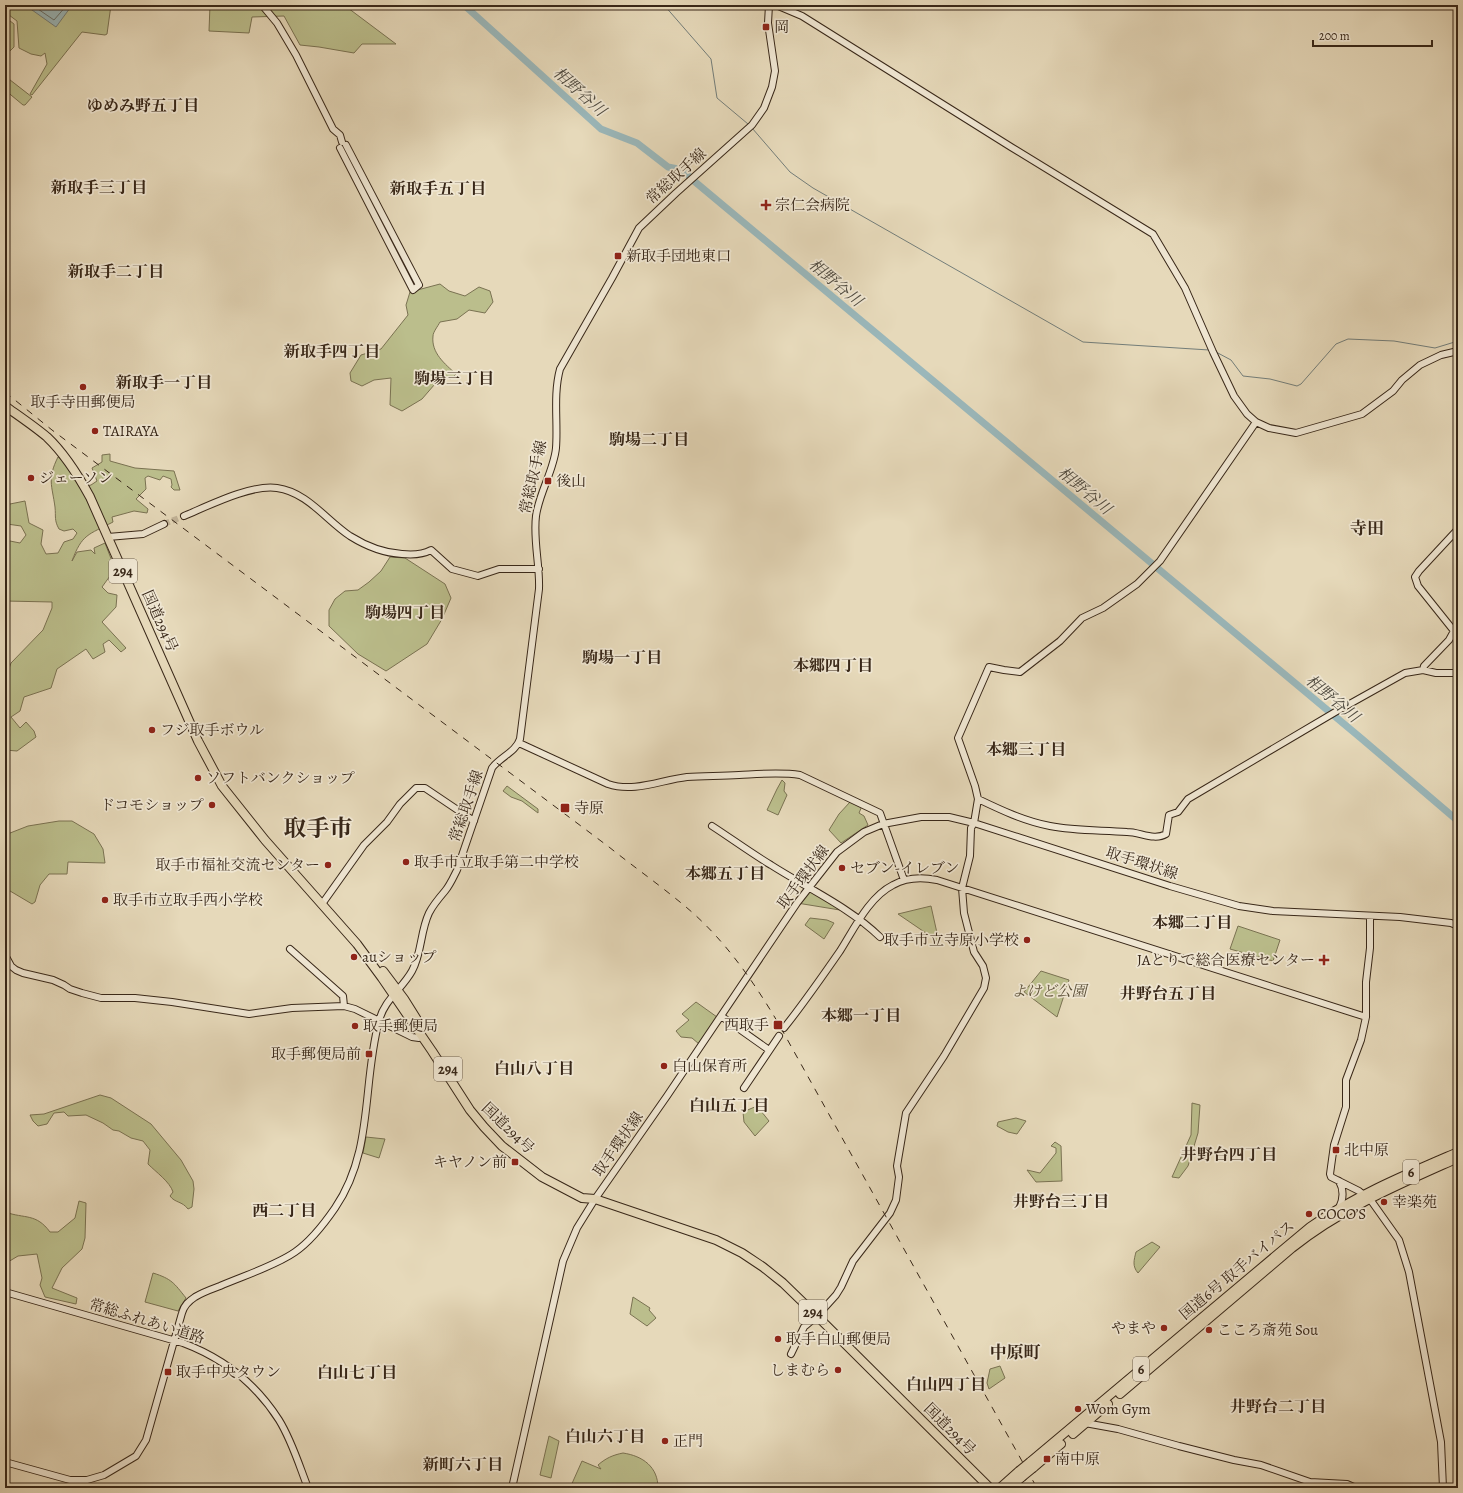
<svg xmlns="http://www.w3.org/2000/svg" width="1463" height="1493" font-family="Alegreya,'Noto Serif JP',serif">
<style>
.green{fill:#bbbe8c;stroke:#7a7252}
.water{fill:#9ab7ba;stroke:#737d79}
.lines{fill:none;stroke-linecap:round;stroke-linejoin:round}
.shore{stroke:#696f69;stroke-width:1}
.stream{stroke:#737d79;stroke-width:1}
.river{stroke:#9ab7ba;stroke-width:7}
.secondary-tunnel{stroke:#c3b59a;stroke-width:6;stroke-dasharray:6 3;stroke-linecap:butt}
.secondary-casing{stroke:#382718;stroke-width:8}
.highway-casing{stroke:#382718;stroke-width:10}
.secondary{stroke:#efe6d2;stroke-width:6}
.highway{stroke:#e6d9ba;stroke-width:8}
.rail{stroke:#382718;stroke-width:1;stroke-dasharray:7 7;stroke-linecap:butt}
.highway-bridge-casing{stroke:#382718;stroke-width:10;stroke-linecap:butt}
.highway-bridge{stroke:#e6d9ba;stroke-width:8}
.poi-dot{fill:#8f2418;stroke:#efe6d2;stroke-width:1.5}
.labels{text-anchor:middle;stroke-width:3.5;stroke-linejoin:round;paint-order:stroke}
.shield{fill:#efe6d2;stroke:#6f6050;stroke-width:1}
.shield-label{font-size:14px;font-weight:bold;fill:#382718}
.poi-label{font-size:15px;fill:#382718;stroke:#efe6d2;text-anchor:start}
.street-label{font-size:15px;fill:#382718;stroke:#efe6d2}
.park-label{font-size:15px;font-style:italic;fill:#594d35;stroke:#efe6d2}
.water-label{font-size:16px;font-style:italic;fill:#504b40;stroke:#efe6d2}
.neighbourhood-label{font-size:16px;font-weight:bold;fill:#382718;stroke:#efe6d2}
.quarter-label{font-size:17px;font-weight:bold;fill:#382718;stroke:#efe6d2}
.town-label{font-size:23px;font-weight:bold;fill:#382718;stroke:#efe6d2}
</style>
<rect width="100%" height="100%" fill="#e6d9ba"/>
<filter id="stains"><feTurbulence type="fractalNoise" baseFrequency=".005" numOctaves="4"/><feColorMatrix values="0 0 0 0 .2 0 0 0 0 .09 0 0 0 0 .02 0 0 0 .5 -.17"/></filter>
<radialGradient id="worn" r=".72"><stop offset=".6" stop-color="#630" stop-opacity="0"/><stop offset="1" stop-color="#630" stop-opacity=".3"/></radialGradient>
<path class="green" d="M5 5H111L107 34 105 35 82 32 32 95 30 94 47 64 45 53 41 56 31 54 19 48 17 21 5 12Z
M210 5H344L396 44H362L354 53 319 47 300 45 284 16 252 17 249 33 209 31Z
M5 17 14 24V47L5 56Z
M5 76 32 97 25 105H23L5 90Z
M440 284 449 291 465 296 479 287 490 291 493 302 485 313 469 310 457 319 440 322C438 326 433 332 433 336 431 353 445 364 456 374L451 379 441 377 422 399 402 411 390 405 391 378 374 380 362 386 351 381 350 373 361 355 381 349 408 315 406 305 410 292Z
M110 454V461L135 468 174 471 180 490H174L171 487 172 485 171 479 163 476 160 480 148 476 145 478 146 489 136 499 148 509 147 513 134 511 112 517 113 522C88 535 82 534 72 561L77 552 91 550 95 554 94 548 105 543 115 569 102 587 108 593 117 595 116 607 102 622 126 648 121 652 109 640 103 644 105 652 93 659 86 649 57 669 51 688 24 697 20 711 11 717 20 728 26 722 34 731 36 737 17 751 5 750V675L7 674 11 663 43 630 52 608V602L5 601V538L10 541 20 543 26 535 21 526 7 524 5 516V505L25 501 29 523 43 530 41 544 46 554 58 553 64 542 73 539 77 533 73 529 64 531 59 529C54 520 56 517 55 507 52 485 47 479 58 457L66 463 82 487 91 485 97 481 92 468 102 462V455Z
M390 557 405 558 445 584 451 598 442 619 427 644 386 671 358 654 329 626V610L335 599 345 591 358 590 369 582 381 571Z
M782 780 785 783 784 791 787 795 778 815 767 810 777 789Z
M507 786 538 809V813L522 801 511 797 503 791Z
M850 802 862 806 859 813 864 816 868 825 841 843 829 830 839 814Z
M59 821H72L94 834 103 849 105 863 68 862 67 874H49L40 885 35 902 32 904 5 888V835L28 826Z
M809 887 846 911 797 903Z
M931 906 939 942 898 914Z
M810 918 827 920 834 923 824 939 805 925Z
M1238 926 1280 940 1273 961 1230 949Z
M1041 971 1069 980 1057 1017 1024 992Z
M696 1002 717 1017 699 1044 692 1038 681 1037 676 1031 689 1020 682 1014Z
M100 1095 111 1098 151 1124 181 1160 193 1181 194 1189 192 1207 188 1209C182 1201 175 1203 170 1196L173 1192C170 1182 156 1172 148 1164L150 1150 143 1141 131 1138 119 1131 113 1130 103 1123 86 1115 68 1116 64 1112 54 1113 47 1124 38 1126 33 1121 30 1115 44 1114Z
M1192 1103 1200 1105 1198 1133 1188 1166 1179 1178 1172 1177 1191 1135Z
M757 1106 769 1121 755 1136 744 1122 743 1112Z
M1016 1118 1026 1121 1017 1134 1008 1132 997 1126 998 1122Z
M366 1137 385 1139 379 1158 363 1153Z
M1055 1142 1061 1146 1062 1181 1036 1182 1027 1170 1040 1173 1056 1153V1148L1051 1146Z
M79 1201 86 1203 85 1238 82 1249 62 1268 52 1288 77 1298 76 1304 45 1297 40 1285 42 1278 37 1254 18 1256 8 1262H5V1212C25 1219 36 1213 50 1232H58L75 1218Z
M1152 1242 1160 1247 1138 1273C1132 1266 1134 1260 1136 1252Z
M153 1273C172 1279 174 1283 186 1298L178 1311 145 1302Z
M633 1297 650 1308 649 1310 656 1318 647 1326 630 1314Z
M1000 1366 1005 1378 989 1389 987 1383 990 1369Z
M549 1436 559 1441 551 1478 540 1475Z
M623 1453C643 1456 658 1467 658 1488H570L582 1461 601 1469 598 1465C606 1458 613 1455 623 1453Z"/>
<path class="water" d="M25 5H78L70 8 56 27Z"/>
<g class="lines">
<path class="shore" d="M32 5 54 20 67 5"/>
<path class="stream" d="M664 5 711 59 717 98 748 124
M752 128 790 172 813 188 1083 342 1209 350
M1216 352 1231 360 1243 376 1270 379 1297 386 1301 384 1336 344 1348 339 1394 341 1435 348 1458 341"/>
<path class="river" d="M464 5 601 129 637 143 668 167 683 170 690 177
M694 181 1362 739 1458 821"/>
<path class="secondary-tunnel" d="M164 524 184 516"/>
<defs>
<path id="secondary" d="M262 5 277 23 296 55 333 129 340 135 342 142
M776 5 802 16 1011 147 1153 234 1185 288 1213 352 1234 396 1247 414 1256 422 1269 428 1296 433 1362 414 1393 391 1402 380 1420 365 1441 355 1458 351
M340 148 413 290 419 285 346 145
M184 516C208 506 251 484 277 488 307 492 326 520 350 536 366 546 383 553 402 554 412 555 422 555 431 550L452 569 478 576 499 569H539
M108 537 143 534 164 524
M1423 670 1424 666 1449 640 1454 631 1418 586 1415 577 1419 571 1458 529
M519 743 608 784C634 793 661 780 687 777 704 776 721 776 739 775 759 774 780 772 800 775L880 813 904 880
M978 799 975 786 958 738 989 667 1004 670 1020 672 1060 641 1082 618 1103 608 1137 584 1160 561 1256 422
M712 826C732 839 751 853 771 865 807 888 849 907 880 937
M322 904 364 845 387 822 400 804 416 788H425L474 821
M1370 916V948L1366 982V1017L1361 1040 1346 1080V1107L1334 1145 1330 1174 1331 1177 1359 1191 1372 1202 1399 1240 1409 1272 1441 1442 1443 1488
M290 949 343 996 344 1006
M5 955 11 966 16 970 23 973 53 980 64 985 70 989 82 993 101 998H135L172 1002 249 1014 292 1008 344 1006 355 1009 412 1037 419 1038 422 1037
M721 1016 769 1050
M784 1028C804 1003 822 977 840 951 854 929 869 897 893 885 907 877 922 877 937 880L1366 1017
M744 1088 779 1036
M1339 1181C1344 1190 1344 1198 1339 1208
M5 1292 183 1343C223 1358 256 1384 279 1420 292 1441 299 1465 308 1488
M791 1354 804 1327 817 1316 836 1295 841 1287 853 1261 890 1213 896 1200 899 1177 897 1166 906 1113 944 1056 984 988 986 978 983 966 974 952 964 913 962 888 970 856 971 828 974 823 978 799C1001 810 1024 821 1050 826 1075 831 1102 830 1127 832 1140 832 1154 841 1166 834L1169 815 1178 812 1188 799 1337 711 1405 673 1423 670 1436 673H1458
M1085 1423 1118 1429 1179 1446 1234 1460 1261 1465 1310 1482 1347 1484 1356 1488
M5 1462 70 1480H87L104 1475 136 1456 146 1440 182 1313C184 1305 189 1301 195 1297 203 1292 212 1289 220 1286 243 1276 275 1266 295 1252 311 1241 324 1224 335 1208 374 1151 362 1084 379 1021 384 1000 402 989 412 971 422 953 420 932 429 913 433 905 439 898 445 891 450 885 453 878 457 870L492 768C500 757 516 752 520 739L539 589C540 565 533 540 536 516 539 493 554 470 556 448 558 422 553 395 560 369L612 278 639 228 676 193 752 125 764 108 772 87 775 71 768 23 769 5
M512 1488 563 1261 577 1228 595 1199 667 1096 797 903 837 852 864 832 883 824 921 817H949L974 823 1170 886 1239 906 1273 911 1400 917 1451 923 1458 926"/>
<path id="highway" d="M5 406C19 416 34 426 47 437 65 454 78 475 90 497L198 741 222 786 265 840 357 944 382 978 432 1051 470 1110 484 1127 502 1146 542 1177 582 1198 595 1199 716 1240 742 1253 763 1267 783 1283 817 1316 990 1488
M383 971 404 999 421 1026
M1120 1394 1292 1248C1342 1208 1400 1184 1458 1158
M1073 1434 1108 1404
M1030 1462 1310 1227C1356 1195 1407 1174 1458 1152
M1033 1468 1061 1444
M1000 1488 1019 1471
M1009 1488 1022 1477"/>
</defs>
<use href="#secondary" class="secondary-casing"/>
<use href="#highway" class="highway-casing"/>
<use href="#secondary" class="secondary"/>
<use href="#highway" class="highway"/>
<path class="rail" d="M5 392 52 430 609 847C634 867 661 886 686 907 723 938 752 979 777 1021L1037 1488"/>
<defs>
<path id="highway-bridge" d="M1019 1471 1030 1462
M1022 1477 1033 1468"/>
</defs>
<use href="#highway-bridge" class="highway-bridge-casing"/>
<use href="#highway-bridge" class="highway-bridge"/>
</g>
<g class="poi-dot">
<rect x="762" y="23" width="8" height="8" rx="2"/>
<path d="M764 199h4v4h4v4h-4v4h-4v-4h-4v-4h4z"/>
<rect x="614" y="252" width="8" height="8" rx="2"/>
<circle cx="83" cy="387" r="4"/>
<circle cx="95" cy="431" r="4"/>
<circle cx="31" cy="478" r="4"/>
<rect x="544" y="477" width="8" height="8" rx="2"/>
<circle cx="152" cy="730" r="4"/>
<circle cx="198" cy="778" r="4"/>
<circle cx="212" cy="805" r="4"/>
<rect x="560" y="803" width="10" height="10" rx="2"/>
<circle cx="406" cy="862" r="4"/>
<circle cx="328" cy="865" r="4"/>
<circle cx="842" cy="868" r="4"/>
<circle cx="105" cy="900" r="4"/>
<circle cx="1027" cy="940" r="4"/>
<circle cx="354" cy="957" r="4"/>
<path d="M1322 954h4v4h4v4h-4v4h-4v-4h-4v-4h4z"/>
<rect x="773" y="1020" width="10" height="10" rx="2"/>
<circle cx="355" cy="1026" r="4"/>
<rect x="365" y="1050" width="8" height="8" rx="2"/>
<circle cx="664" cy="1066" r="4"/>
<rect x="1332" y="1146" width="8" height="8" rx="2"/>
<rect x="511" y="1158" width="8" height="8" rx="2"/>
<circle cx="1384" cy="1202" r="4"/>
<circle cx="1309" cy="1214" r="4"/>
<circle cx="1164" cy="1328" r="4"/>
<circle cx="1209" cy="1330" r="4"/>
<circle cx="778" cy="1339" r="4"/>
<circle cx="838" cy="1370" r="4"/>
<rect x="164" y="1368" width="8" height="8" rx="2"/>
<circle cx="1078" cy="1409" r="4"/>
<circle cx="665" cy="1441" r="4"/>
<rect x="1043" y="1455" width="8" height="8" rx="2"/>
</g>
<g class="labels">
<g class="shield">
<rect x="109" y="559" width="28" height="24" rx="3"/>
<rect x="434" y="1057" width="28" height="24" rx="3"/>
<rect x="1403" y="1160" width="16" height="24" rx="3"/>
<rect x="799" y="1300" width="28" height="24" rx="3"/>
<rect x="1133" y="1357" width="16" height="24" rx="3"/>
</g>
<g class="shield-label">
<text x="123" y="576">294</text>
<text x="448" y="1074">294</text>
<text x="1411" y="1177">6</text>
<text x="813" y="1317">294</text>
<text x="1141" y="1374">6</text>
</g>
<g class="poi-label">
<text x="774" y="32">岡</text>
<text x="775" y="210">宗仁会病院</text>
<text x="626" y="261">新取手団地東口</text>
<text x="83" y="407" text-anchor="middle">取手寺田郵便局</text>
<text x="103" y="436">TAIRAYA</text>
<text x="39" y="483">ジェーソン</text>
<text x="556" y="486">後山</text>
<text x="160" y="735">フジ取手ボウル</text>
<text x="206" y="783">ソフトバンクショップ</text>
<text x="204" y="810" text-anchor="end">ドコモショップ</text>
<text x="574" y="813">寺原</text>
<text x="414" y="867">取手市立取手第二中学校</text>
<text x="320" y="870" text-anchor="end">取手市福祉交流センター</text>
<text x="850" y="873">セブン-イレブン</text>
<text x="113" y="905">取手市立取手西小学校</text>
<text x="1019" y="945" text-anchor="end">取手市立寺原小学校</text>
<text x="362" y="962">auショップ</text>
<text x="1315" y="965" text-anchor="end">JAとりで総合医療センター</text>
<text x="769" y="1030" text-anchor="end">西取手</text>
<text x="363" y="1031">取手郵便局</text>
<text x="361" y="1059" text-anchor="end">取手郵便局前</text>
<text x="672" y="1071">白山保育所</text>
<text x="1344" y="1155">北中原</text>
<text x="507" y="1167" text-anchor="end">キヤノン前</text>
<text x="1392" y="1207">幸楽苑</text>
<text x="1317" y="1219">COCO’S</text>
<text x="1156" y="1333" text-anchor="end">やまや</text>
<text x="1217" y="1335">こころ斎苑 Sou</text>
<text x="786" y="1344">取手白山郵便局</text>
<text x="830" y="1375" text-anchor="end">しまむら</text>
<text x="176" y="1377">取手中央タウン</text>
<text x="1086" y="1414">Wom Gym</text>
<text x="673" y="1446">正門</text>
<text x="1055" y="1464">南中原</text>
</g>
<g class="street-label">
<text transform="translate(676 176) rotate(-42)" y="5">常総取手線</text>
<text transform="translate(533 477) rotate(-77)" y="5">常総取手線</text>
<text transform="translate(160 621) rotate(66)" y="5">国道294号</text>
<text transform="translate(466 806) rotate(-71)" y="5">常総取手線</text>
<text transform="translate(1142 863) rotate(18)" y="5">取手環状線</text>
<text transform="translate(803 877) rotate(-53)" y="5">取手環状線</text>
<text transform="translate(508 1128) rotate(44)" y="5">国道294号</text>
<text transform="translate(618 1144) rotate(-55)" y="5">取手環状線</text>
<text transform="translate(1237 1270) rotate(-40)" y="5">国道6号 取手バイパス</text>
<text transform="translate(147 1321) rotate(17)" y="5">常総ふれあい道路</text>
<text transform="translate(950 1429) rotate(45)" y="5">国道294号</text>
</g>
<g class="park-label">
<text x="1049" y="996">よけど公園</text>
</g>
<g class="water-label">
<text transform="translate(580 91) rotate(42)" y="6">相野谷川</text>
<text transform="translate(836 282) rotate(40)" y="6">相野谷川</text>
<text transform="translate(1085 490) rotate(40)" y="6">相野谷川</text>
<text transform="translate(1333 698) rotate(40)" y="6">相野谷川</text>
</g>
<g class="neighbourhood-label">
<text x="143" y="111">ゆめみ野五丁目</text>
<text x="99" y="193">新取手三丁目</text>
<text x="438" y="194">新取手五丁目</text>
<text x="116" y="277">新取手二丁目</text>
<text x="332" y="357">新取手四丁目</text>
<text x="454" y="384">駒場三丁目</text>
<text x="164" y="388">新取手一丁目</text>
<text x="649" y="445">駒場二丁目</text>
<text x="405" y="618">駒場四丁目</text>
<text x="622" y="663">駒場一丁目</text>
<text x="833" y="671">本郷四丁目</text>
<text x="1026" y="755">本郷三丁目</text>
<text x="725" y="879">本郷五丁目</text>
<text x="1192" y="928">本郷二丁目</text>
<text x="1168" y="999">井野台五丁目</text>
<text x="861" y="1021">本郷一丁目</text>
<text x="534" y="1074">白山八丁目</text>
<text x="729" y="1111">白山五丁目</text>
<text x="1229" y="1160">井野台四丁目</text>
<text x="1061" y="1207">井野台三丁目</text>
<text x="284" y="1216">西二丁目</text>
<text x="357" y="1378">白山七丁目</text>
<text x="946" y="1390">白山四丁目</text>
<text x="1278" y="1412">井野台二丁目</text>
<text x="605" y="1442">白山六丁目</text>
<text x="463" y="1470">新町六丁目</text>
</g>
<g class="quarter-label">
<text x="1367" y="534">寺田</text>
<text x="1015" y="1358">中原町</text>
</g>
<g class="town-label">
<text x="318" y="836">取手市</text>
</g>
</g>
<rect width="1463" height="1493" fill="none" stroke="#e6d9ba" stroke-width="20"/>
<rect x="6" y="6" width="1451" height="1481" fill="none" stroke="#382718" stroke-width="2"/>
<rect x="10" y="10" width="1443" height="1473" fill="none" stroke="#382718"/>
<path d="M1313 40v6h119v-6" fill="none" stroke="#382718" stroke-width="2"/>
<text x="1319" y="40" font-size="12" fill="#382718" stroke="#efe6d2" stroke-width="3" paint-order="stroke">200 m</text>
<rect width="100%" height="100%" filter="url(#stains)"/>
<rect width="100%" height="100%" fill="url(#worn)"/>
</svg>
